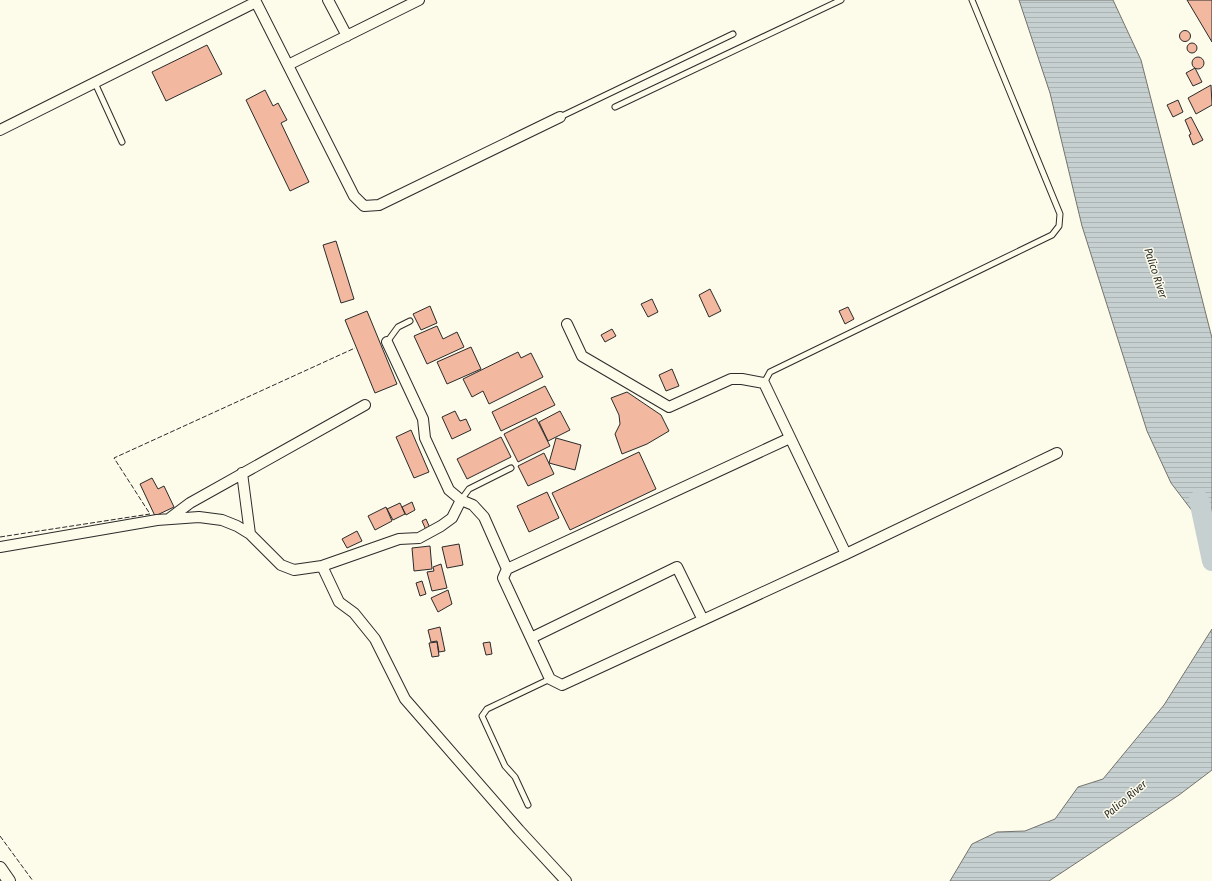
<svg xmlns="http://www.w3.org/2000/svg" width="1212" height="881" font-family="'Fira Sans Condensed',sans-serif">
<style>
.water{fill:url(#water-rules);stroke:#74746e}
.lines{fill:none;stroke-linecap:round;stroke-linejoin:round}
.river{stroke:#c7d0d0;stroke-width:20}
.building{fill:#f2b8a0;stroke:#2b2b2b}
.service-casing{stroke:#2b2b2b;stroke-width:7}
.minor-casing{stroke:#2b2b2b;stroke-width:12}
.tertiary-casing{stroke:#2b2b2b;stroke-width:14}
.service{stroke:#fdfbea;stroke-width:5}
.minor{stroke:#fdfbea;stroke-width:10}
.tertiary{stroke:#fdfbea;stroke-width:12}
.fence{stroke:#2b2b2b;stroke-width:1;stroke-dasharray:5 2;stroke-linecap:butt}
.labels{text-anchor:middle;stroke-width:3;stroke-linejoin:round;paint-order:stroke}
.water-label{font-size:11px;font-style:italic;fill:#2b2b2b;stroke:#fdfbea}
</style>
<defs>
<pattern id="water-rules" width="6" height="5" patternUnits="userSpaceOnUse"><rect width="6" height="5" fill="#c7d0d0"/><path d="M0 2.5h6" fill="none" stroke="#abb3b3"/></pattern>
</defs>
<rect width="100%" height="100%" fill="#fdfbea"/>
<path class="water" d="M1019 0H1113L1141 60 1212 338V537L1171 483 1147 431 1082 226 1050 93Z
M1212 629V770L1179 795 1049 881H950L972 844 997 832 1025 831 1055 819 1078 787 1103 779 1164 705Z"/>
<g class="lines">
<path class="river" d="M1199 500 1212 561"/>
</g>
<path class="building" d="M1187 0H1212V42Z
M1179.5 36a5.5 5.5 0 1 1 11 0a5.5 5.5 0 1 1-11 0Z
M1187 48a5 5 0 1 1 10 0a5 5 0 1 1-10 0Z
M207 45 222 74 166 101 152 72Z
M1192 63a6 6 0 1 1 12 0a6 6 0 1 1-12 0Z
M1195 68 1202 82 1193 86 1186 73Z
M1211 85 1212 105 1196 114 1188 98Z
M265 90 273 106 278 103 287 120 281 123 309 182 290 191 246 100Z
M1178 100 1183 112 1173 117 1167 105Z
M1191 117 1203 140 1193 145 1189 135 1191 134 1185 120Z
M336 241 354 299 341 303 323 245Z
M710 289 721 311 709 317 699 295Z
M652 299 658 312 648 317 641 304Z
M430 306 437 323 421 330 413 314Z
M848 307 854 319 845 324 839 311Z
M367 311 397 384 375 393 345 320Z
M437 326 443 339 457 332 464 347 427 364 414 336Z
M612 329 616 336 605 342 601 335Z
M471 347 481 369 447 384 437 362Z
M518 352 521 358 531 353 543 377 489 404 483 391 472 397 463 379Z
M672 369 679 386 666 391 659 375Z
M545 386 555 405 501 431 492 412Z
M627 392 661 415 669 431 647 444 622 454 615 434 620 424 619 415 611 398Z
M455 411 460 421 466 419 471 430 452 439 442 417Z
M560 411 570 430 548 441 539 422Z
M536 418 550 446 518 462 504 434Z
M411 430 429 472 414 478 396 437Z
M501 437 511 457 467 479 457 459Z
M556 438 581 445 575 470 549 463Z
M639 452 656 489 570 530 552 493Z
M544 453 554 474 528 486 518 466Z
M152 478 158 489 164 486 174 507 155 516 140 484Z
M547 492 559 518 529 532 517 506Z
M412 502 415 510 406 515 402 507Z
M400 503 405 514 393 520 387 509Z
M386 507 392 521 375 530 368 516Z
M426 519 430 528 426 530 422 521Z
M357 531 362 541 347 548 342 539Z
M459 544 463 565 447 568 442 547Z
M430 546 432 569 414 571 412 548Z
M441 564 447 588 432 591 427 572 434 571 433 567Z
M422 581 426 594 420 596 416 583Z
M448 590 452 604 438 612 431 598Z
M440 627 445 651 439 652 437 641 431 642 428 630Z
M437 642 439 656 432 657 429 643Z
M490 642 492 654 486 655 483 643Z"/>
<g class="lines">
<defs>
<path id="service" d="M95 83 122 142
M615 107 841 0
M560 117 733 34
M387 342 398 327 410 321
M764 383 770 372 1052 235 1059 226 1060 214 972 0
M461 500 469 489 511 468
M528 805 515 777 505 766 482 716 487 709 550 679"/>
<path id="minor" d="M255 0 354 196 364 206 379 205 560 117
M328 0 347 36
M288 65 419 0
M0 130 256 2
M567 324 582 356 669 407 731 379H742L764 383 846 554
M387 342 423 419 425 438 449 490 461 500 473 505 484 517 507 569 503 578 550 679 562 685 846 554 1057 453
M242 473 250 534
M170 518 190 503 365 405
M0 547 157 520 199 517 222 520 237 526 250 534 281 565 294 570 322 566 399 539 419 538 441 526 452 518 461 500
M322 566 339 602 354 613 375 639 405 699 519 830 566 881
M507 569 790 438
M531 638 677 567 703 620"/>
<path id="tertiary" d="M0 868 9 881"/>
</defs>
<use href="#service" class="service-casing"/>
<use href="#minor" class="minor-casing"/>
<use href="#tertiary" class="tertiary-casing"/>
<use href="#service" class="service"/>
<use href="#minor" class="minor"/>
<use href="#tertiary" class="tertiary"/>
<path class="fence" d="M0 537 150 514 114 458 355 348
M0 836 33 881"/>
</g>
<g class="labels">
<g class="water-label">
<text transform="translate(1156 273) rotate(72)" y="4">Palico River</text>
<text transform="translate(1125 799) rotate(-40)" y="4">Palico River</text>
</g>
</g>
</svg>
